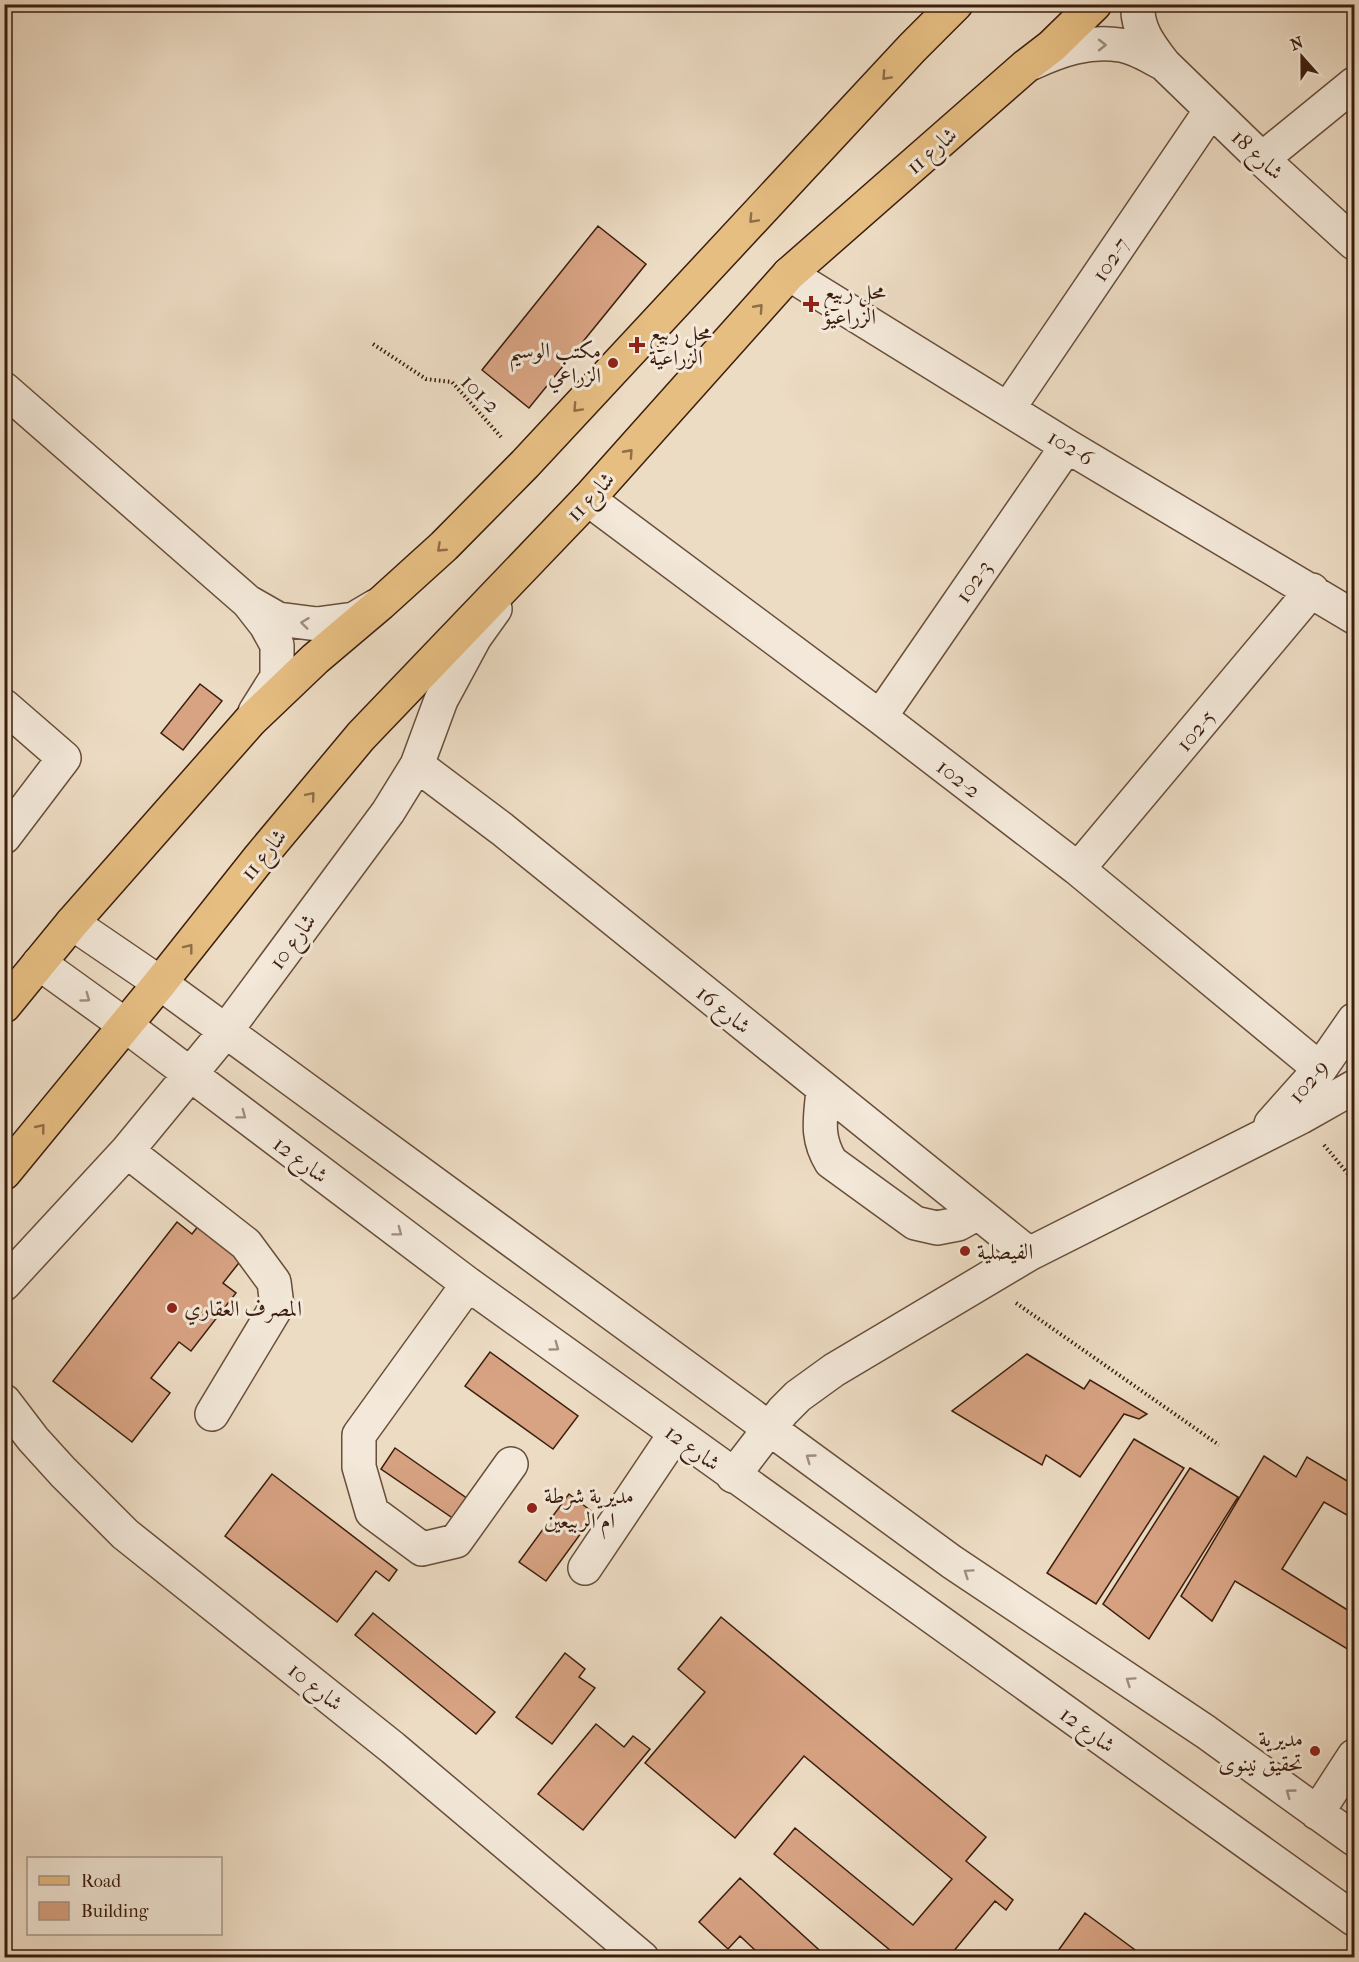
<svg xmlns="http://www.w3.org/2000/svg" width="1359" height="1962" font-family="'IM FELL French Canon',Amiri,serif">
<style>
.building{fill:#d8a383;stroke:#3b1e0d;stroke-width:1.5}
.lines{fill:none;stroke-linecap:round;stroke-linejoin:round}
.minor-casing{stroke:#684e3b;stroke-width:36}
.major-casing{stroke:#3b1e0d;stroke-width:36}
.path{stroke:#3b1e0d;stroke-width:4;stroke-dasharray:1.5 3;stroke-linecap:butt}
.minor{stroke:#f3e8d9;stroke-width:33}
.major{stroke:#e6be82;stroke-width:33}
.oneway{stroke:#a08d7d}
.oneway2{stroke:#906e48}
.poi-dot{fill:#8f2418;stroke:#f3e8d9;stroke-width:2}
.labels{text-anchor:middle;stroke-width:6;stroke-linejoin:round;paint-order:stroke}
.street-label{font-size:22px;fill:#3b1e0d;stroke:#f3e8d9}
.poi-label{font-size:22px;fill:#3b1e0d;stroke:#f3e8d9;text-anchor:start}
</style>
<rect width="100%" height="100%" fill="#eddcc4"/>
<filter id="stains"><feTurbulence type="fractalNoise" baseFrequency=".00333" numOctaves="4"/><feColorMatrix values="0 0 0 0 .2 0 0 0 0 .09 0 0 0 0 .02 0 0 0 .5 -.17"/></filter>
<radialGradient id="worn" r=".72"><stop offset=".6" stop-color="#630" stop-opacity="0"/><stop offset="1" stop-color="#630" stop-opacity=".3"/></radialGradient>
<path class="building" d="M598 226 646 264 529 408 482 370Z
M200 684 222 701 183 750 161 733Z
M177 1222 192 1234 199 1225 242 1259 223 1283 236 1293 191 1351 179 1342 151 1378 170 1393 132 1442 53 1381Z
M490 1352 578 1416 553 1449 465 1386Z
M1027 1354 1084 1389 1090 1380 1147 1414 1139 1419 1124 1414 1080 1477 1046 1455 1042 1465 952 1411Z
M1134 1439 1184 1468 1096 1604 1047 1573Z
M395 1448 468 1499 454 1519 381 1469Z
M1264 1456 1296 1477 1307 1457 1354 1485V1519L1324 1502 1282 1569 1354 1614V1653L1235 1581 1212 1621 1181 1596Z
M1190 1468 1238 1497 1149 1639 1103 1604Z
M272 1474 397 1570 389 1581 376 1571 337 1622 225 1536Z
M569 1494 595 1514 546 1581 519 1562Z
M373 1613 495 1712 476 1734 355 1635Z
M721 1617 986 1837 966 1861 1013 1900 1006 1910 995 1901 948 1958H896L897 1956 774 1854 795 1828 913 1925 952 1879 804 1756 735 1838 645 1763 705 1692 678 1669Z
M565 1653 585 1669 579 1677 595 1688 552 1744 516 1717Z
M596 1724 624 1747 633 1736 650 1749 583 1830 538 1794Z
M740 1878 828 1958H750L756 1951 740 1936 728 1949 699 1922Z
M1085 1913 1146 1958H1053Z"/>
<g class="lines">
<defs>
<path id="minor" d="M1138 4C1136 28 1150 46 1164 64L1262 159 1354 243
M1032 63C1060 50 1089 40 1120 45 1135 47 1150 57 1164 64
M1262 159 1354 84
M789 274 1067 446 1354 617
M4 389 248 602 266 625 277 645V677L255 712
M1008 409 1211 110
M588 499 880 717 1078 869 1320 1069
M250 603 278 619 317 624 354 619 376 606
M4 706 64 758 4 837
M880 717 1067 446
M417 765 502 829 1029 1254
M1078 869 1312 590
M72 923 160 983 952 1562 1206 1732 1354 1839
M39 963 125 1025 468 1284 1354 1919
M823 1089C821 1117 815 1136 831 1162L915 1223 937 1228 958 1224 978 1213
M1271 1124 1320 1069 1354 1020
M127 1151 246 1244 274 1282 277 1306 212 1414
M4 1284 127 1151 225 1032 388 812 417 765 441 700 475 637 495 609
M468 1284 359 1435V1467L372 1512 422 1549 456 1541 511 1464
M4 1401 33 1439 63 1472 125 1534 393 1748 642 1958
M733 1476 783 1411 798 1396 834 1370 1029 1254 1301 1117 1354 1087
M585 1568 675 1434
M1317 1813 1354 1756"/>
<path id="major" d="M4 1006 72 923 250 721 315 659 380 604 444 546 525 464 912 48 956 4
M4 1173 160 983 260 857 361 736 588 499 789 274 1026 66 1052 46 1095 4"/>
</defs>
<use href="#minor" class="minor-casing"/>
<use href="#major" class="major-casing"/>
<path class="path" d="M373 344 426 379 452 382 501 437
M1324 1145 1354 1181
M1016 1303 1219 1445"/>
<use href="#minor" class="minor"/>
<use href="#major" class="major"/>
</g>
<defs><path id="oneway-chevron" d="M-2-3.5L2.5 0L-2 3.5" fill="none" stroke-width="1.6" stroke-linecap="round" stroke-linejoin="round" transform="scale(1.5)"/></defs>
<g class="oneway">
<use href="#oneway-chevron" transform="translate(1102 45)"/>
<use href="#oneway-chevron" transform="translate(305 623) rotate(-173)"/>
<use href="#oneway-chevron" transform="translate(86 998) rotate(36)"/>
<use href="#oneway-chevron" transform="translate(242 1115) rotate(37)"/>
<use href="#oneway-chevron" transform="translate(398 1232) rotate(37)"/>
<use href="#oneway-chevron" transform="translate(555 1347) rotate(36)"/>
<use href="#oneway-chevron" transform="translate(810 1458) rotate(-144)"/>
<use href="#oneway-chevron" transform="translate(968 1573) rotate(-146)"/>
<use href="#oneway-chevron" transform="translate(1130 1681) rotate(-146)"/>
<use href="#oneway-chevron" transform="translate(1290 1793) rotate(-144)"/>
</g>
<g class="oneway2">
<use href="#oneway-chevron" transform="translate(886 76) rotate(133)"/>
<use href="#oneway-chevron" transform="translate(753 219) rotate(133)"/>
<use href="#oneway-chevron" transform="translate(759 308) rotate(-48)"/>
<use href="#oneway-chevron" transform="translate(577 408) rotate(133)"/>
<use href="#oneway-chevron" transform="translate(629 453) rotate(-48)"/>
<use href="#oneway-chevron" transform="translate(441 548) rotate(137)"/>
<use href="#oneway-chevron" transform="translate(311 796) rotate(-50)"/>
<use href="#oneway-chevron" transform="translate(189 948) rotate(-52)"/>
<use href="#oneway-chevron" transform="translate(41 1128) rotate(-51)"/>
</g>
<g class="poi-dot">
<path d="M808 295h6v6h6v6h-6v6h-6v-6h-6v-6h6z"/>
<path d="M634 336h6v6h6v6h-6v6h-6v-6h-6v-6h6z"/>
<circle cx="613" cy="363" r="6"/>
<circle cx="965" cy="1251" r="6"/>
<circle cx="172" cy="1308" r="6"/>
<circle cx="532" cy="1508" r="6"/>
<circle cx="1315" cy="1751" r="6"/>
</g>
<g class="labels">
<g class="street-label">
<text transform="translate(931 150) rotate(-41)" y="8">شارع 11</text>
<text transform="translate(1258 154) rotate(43)" y="8">شارع 18</text>
<text transform="translate(1110 259) rotate(-56)" y="8">102-7</text>
<text transform="translate(481 393) rotate(45)" y="8">101-2</text>
<text transform="translate(1071 447) rotate(31)" y="8">102-6</text>
<text transform="translate(590 496) rotate(-47)" y="8">شارع 11</text>
<text transform="translate(973 581) rotate(-55)" y="8">102-3</text>
<text transform="translate(1195 730) rotate(-50)" y="8">102-5</text>
<text transform="translate(959 778) rotate(38)" y="8">102-2</text>
<text transform="translate(263 854) rotate(-51)" y="8">شارع 11</text>
<text transform="translate(292 941) rotate(-54)" y="8">شارع 10</text>
<text transform="translate(724 1009) rotate(39)" y="8">شارع 16</text>
<text transform="translate(1308 1081) rotate(-50)" y="8">102-9</text>
<text transform="translate(301 1159) rotate(37)" y="8">شارع 12</text>
<text transform="translate(693 1447) rotate(36)" y="8">شارع 12</text>
<text transform="translate(316 1686) rotate(39)" y="8">شارع 10</text>
<text transform="translate(1088 1729) rotate(36)" y="8">شارع 12</text>
</g>
<g class="poi-label">
<text x="823" y="299">محل ربيع<tspan x="823" dy="25">الزراعيؤ</tspan></text>
<text x="649" y="340">محل ربيع<tspan x="649" dy="25">الزراعية</tspan></text>
<text x="601" y="358" text-anchor="end">مكتب الوسيم<tspan x="601" dy="25">الزراعي</tspan></text>
<text x="977" y="1259">الفيصلية</text>
<text x="184" y="1316">المصرف العقاري</text>
<text x="544" y="1503">مديرية شرطة<tspan x="544" dy="25">ام الربيعين</tspan></text>
<text x="1303" y="1746" text-anchor="end">مديرية<tspan x="1303" dy="25">تحقيق نينوى</tspan></text>
</g>
</g>
<rect width="1359" height="1962" fill="none" stroke="#eddcc4" stroke-width="24"/>
<rect x="6" y="6" width="1347" height="1950" fill="none" stroke="#3b1e0d" stroke-width="3"/>
<rect x="12" y="12" width="1335" height="1938" fill="none" stroke="#3b1e0d" stroke-width="1.5"/>
<rect x="27" y="1857" width="195" height="78" fill="#f3e8d9" stroke="#a99787" stroke-width="1.5"/>
<rect x="39" y="1876" width="30" height="9" fill="#e6be82" stroke="#a99787" stroke-width="1.5"/>
<text x="81" y="1887" font-size="18" fill="#3b1e0d">Road</text>
<rect x="39" y="1902" width="30" height="18" fill="#d8a383" stroke="#a99787" stroke-width="1.5"/>
<text x="81" y="1917" font-size="18" fill="#3b1e0d">Building</text>
<g transform="translate(1302 57) rotate(339)" stroke="#f3e8d9" stroke-width="4.5" paint-order="stroke">
<path d="M0-4.5L10 22L0 15L-10 22Z" fill="#3b1e0d"/>
<text y="-9" font-size="16" font-weight="bold" text-anchor="middle" fill="#3b1e0d">N</text>
</g>
<rect width="100%" height="100%" filter="url(#stains)"/>
<rect width="100%" height="100%" fill="url(#worn)"/>
</svg>
